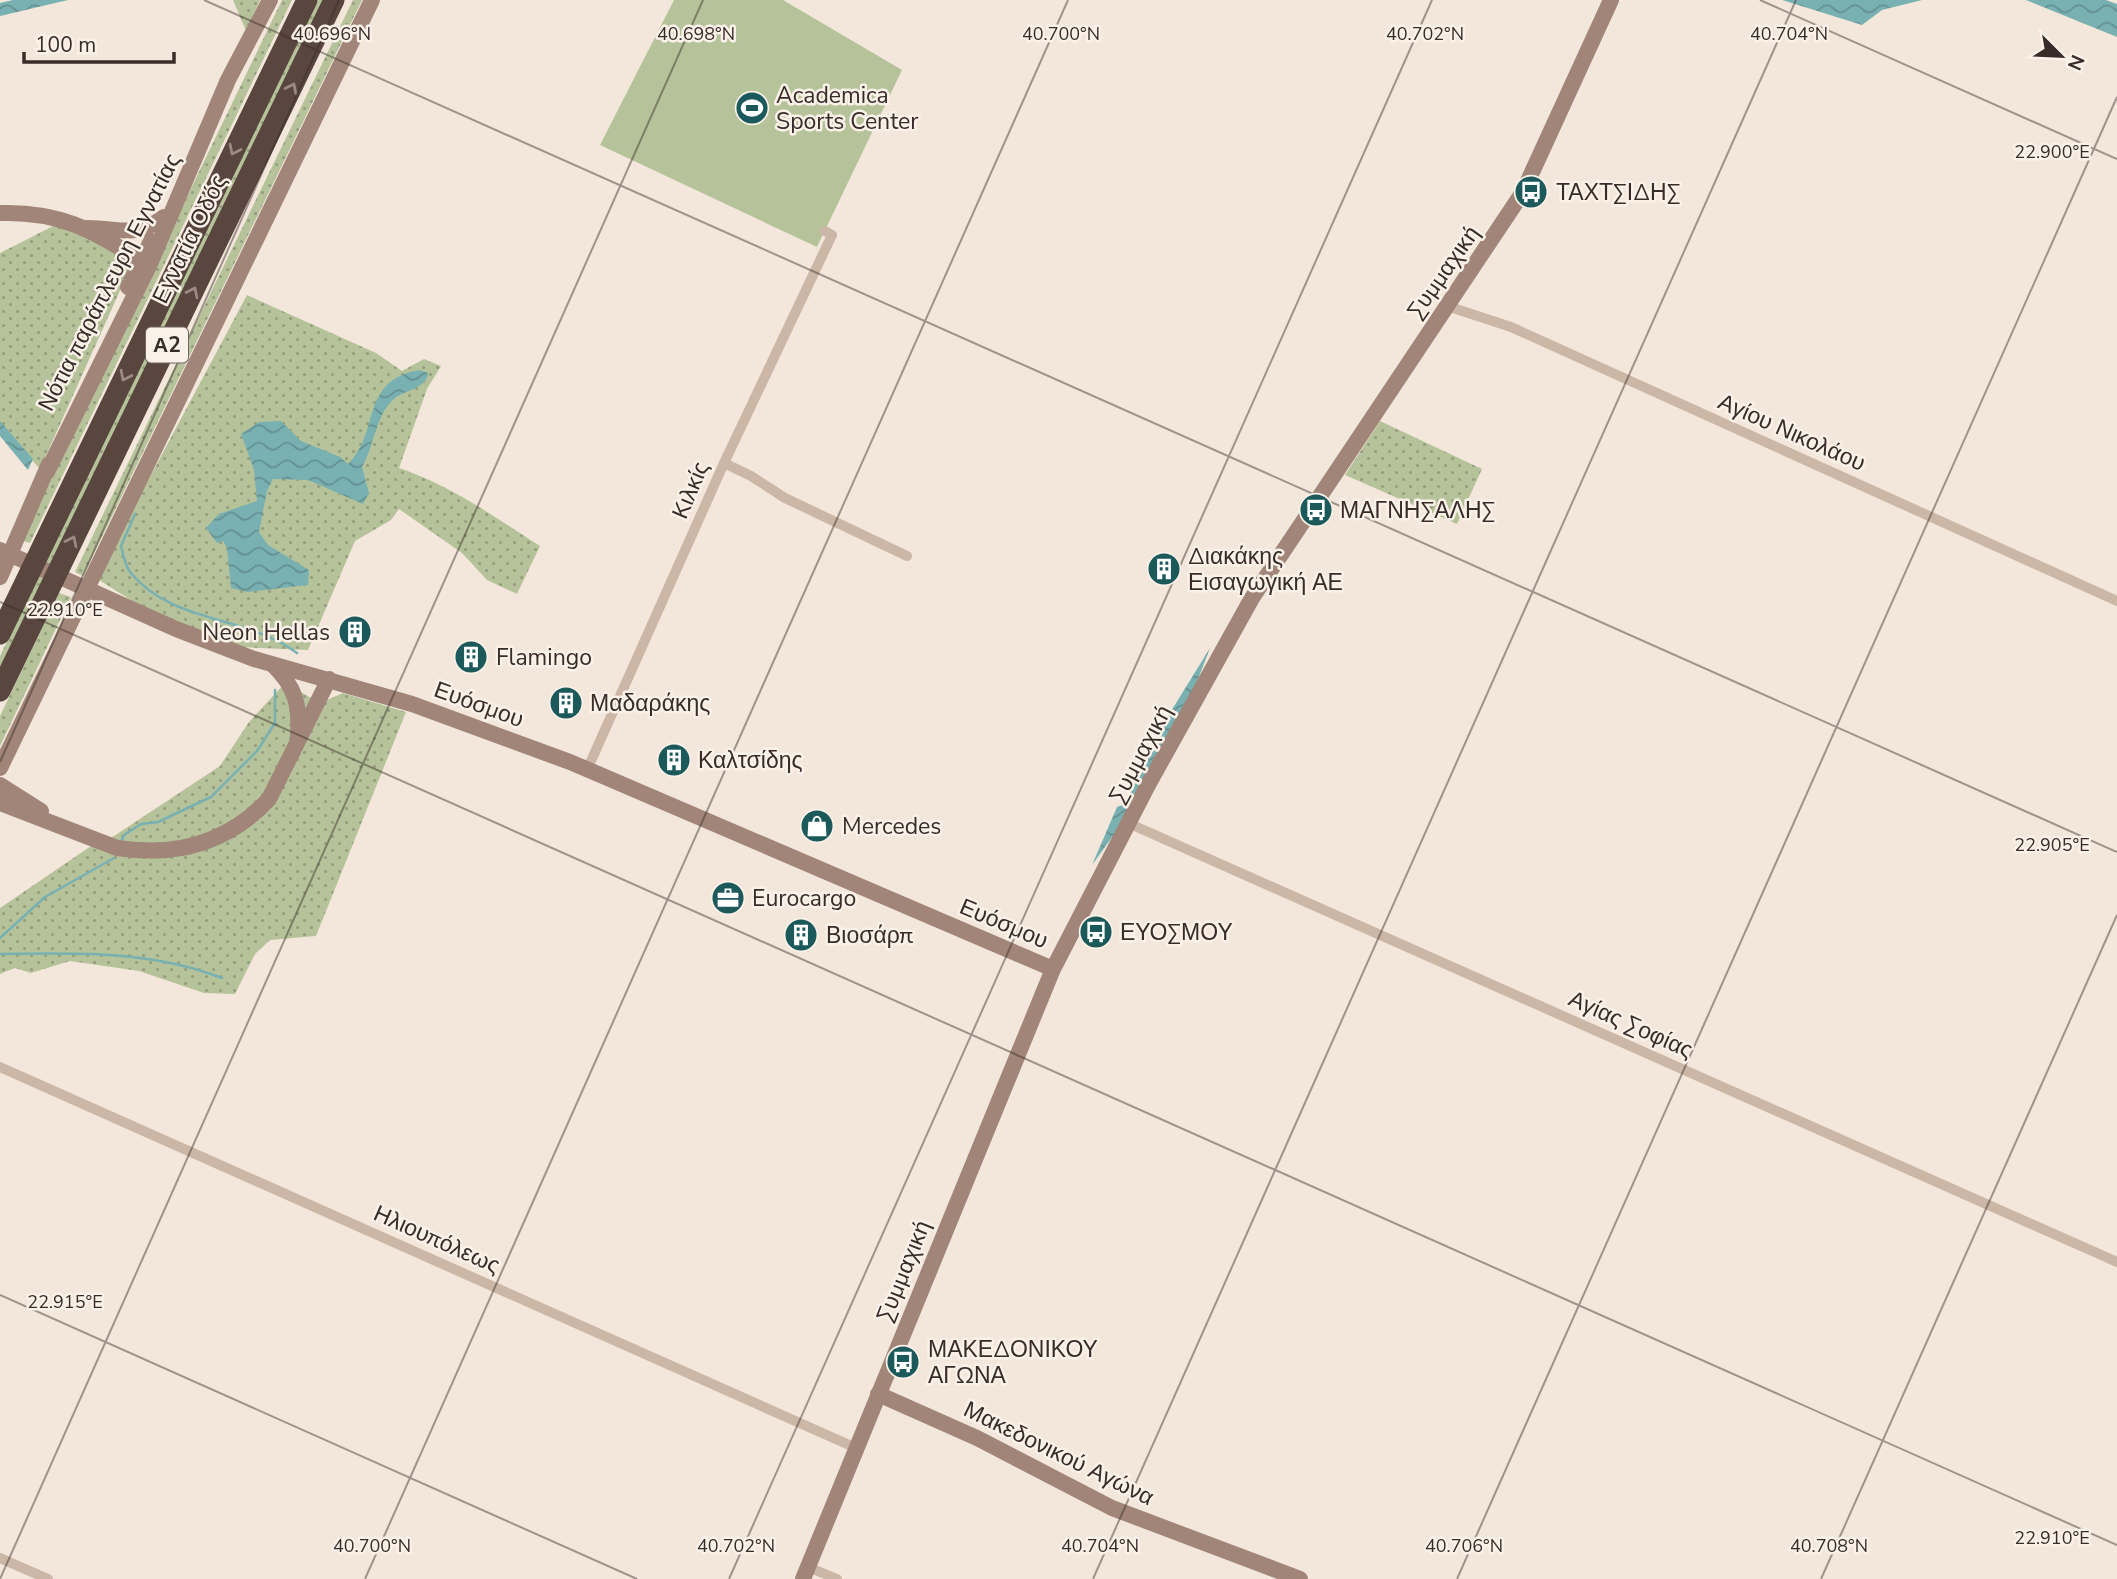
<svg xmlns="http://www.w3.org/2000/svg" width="2117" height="1579" font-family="'Nunito Sans',sans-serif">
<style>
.grass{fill:url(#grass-dots)}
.garden{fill:#b6c39a}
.water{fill:url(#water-waves)}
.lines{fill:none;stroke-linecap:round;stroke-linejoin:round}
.stream{stroke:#79b1b2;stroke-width:2.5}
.street{stroke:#ccb7a6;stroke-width:10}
.secondary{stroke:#a08578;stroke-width:16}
.highway{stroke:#59463e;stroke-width:21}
.oneway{stroke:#998a82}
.ticks{fill:none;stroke:#382c28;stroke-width:2;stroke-opacity:0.45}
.labels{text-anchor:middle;stroke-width:5;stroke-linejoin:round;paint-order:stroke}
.shield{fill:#faf1e8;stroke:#726762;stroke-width:2}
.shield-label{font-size:21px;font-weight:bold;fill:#382c28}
.poi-label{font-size:23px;fill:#382c28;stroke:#faf1e8;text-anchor:start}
.street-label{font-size:23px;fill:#382c28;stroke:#faf1e8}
.ticks-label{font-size:18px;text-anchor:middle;fill:#382c28;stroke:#faf1e8;stroke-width:5;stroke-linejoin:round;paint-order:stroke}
</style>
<defs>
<pattern id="grass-dots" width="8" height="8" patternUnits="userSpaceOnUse" patternTransform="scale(1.75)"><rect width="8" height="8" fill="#b6c39a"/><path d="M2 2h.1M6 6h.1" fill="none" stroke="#959f7e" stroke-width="1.8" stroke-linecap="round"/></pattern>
<pattern id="water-waves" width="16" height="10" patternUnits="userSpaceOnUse" patternTransform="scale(1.75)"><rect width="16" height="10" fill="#79b1b2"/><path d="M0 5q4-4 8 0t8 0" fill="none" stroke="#649091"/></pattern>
</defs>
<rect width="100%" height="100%" fill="#f3e7db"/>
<path class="grass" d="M233 0H260L246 31Z
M282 0H292L30 543 21 540Z
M318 0H324L0 668V656Z
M353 0H362L83 576 75 572Z
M65 220 135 257 40 469 0 425V253Z
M247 295 376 353 402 371 424 359 441 366 427 389 399 468C450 485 495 517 540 546L517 594 487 580 462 553 399 509 391 520 355 541 308 650 238 647 148 611 96 578Z
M1380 421 1482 469 1457 524 1345 475Z
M59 593 71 597 0 746V716Z
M285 683 320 703 343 693 406 712 316 936 270 940 255 954 235 994 204 993 139 971 70 961 31 973 15 968 0 974V908L91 846 114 836 220 766 249 722Z"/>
<path class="garden" d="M674 0H783L902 70 817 247 600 145Z"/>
<path class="water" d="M13 0H68L0 16V3Z
M1782 0H1922L1882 10 1862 25Z
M2026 0H2106L2117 4V37Z
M419 370 428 373C427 388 406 390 395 398 376 413 374 447 362 467L369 493 363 504 308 480 273 479 267 491 259 532 268 545 309 570 308 585 248 592 231 588 227 548 223 541 217 543 206 528 219 514 257 501 254 470 241 434 259 422 281 421 301 441 340 457 348 464C381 432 359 381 419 370Z
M0 421 33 459 28 470 0 436Z
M1210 648 1195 687 1136 804 1092 865 1117 807 1130 802 1131 791 1168 716Z"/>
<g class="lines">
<path class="stream" d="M135 514 121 546C123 554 125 565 130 572 172 624 246 615 297 653
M121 842 124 835 141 824 158 822 211 797 257 751 275 723V690
M0 938 45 897 114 858
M0 954C76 953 150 950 222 978"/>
<path class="street" d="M1447 306 1511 327 2117 601
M724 463 751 476 785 498 907 556
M587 770 724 463 832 235 825 231
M1128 823 2117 1262
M0 1067 856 1448
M0 1558 48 1579
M808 1567 837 1579"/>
<path class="secondary" d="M0 213C64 211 94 232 146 264
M87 228C122 228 134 239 164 217
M128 287 151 241
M47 472 149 266 228 80 270 0
M0 550 176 629 254 659 412 704 570 762 1053 969
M0 577 49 464
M272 664C296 687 300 705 298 738
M0 768 372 0
M0 785 41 811
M0 803 117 848C176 857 228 843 269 799L329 679
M878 1394 977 1438 1112 1508 1300 1579
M803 1579 1053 969 1148 785 1252 598 1523 192 1611 0"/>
<path class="highway" d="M0 634 307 0
M0 691 334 0"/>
</g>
<defs><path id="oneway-chevron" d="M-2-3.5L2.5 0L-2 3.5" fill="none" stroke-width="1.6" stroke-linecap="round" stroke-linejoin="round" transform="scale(1.75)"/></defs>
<g class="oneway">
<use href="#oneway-chevron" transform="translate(292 88) rotate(-64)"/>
<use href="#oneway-chevron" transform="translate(234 150) rotate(116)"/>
<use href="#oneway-chevron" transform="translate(193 292) rotate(-64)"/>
<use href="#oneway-chevron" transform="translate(125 376) rotate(116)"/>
<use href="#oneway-chevron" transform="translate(72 541) rotate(-64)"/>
</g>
<path class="ticks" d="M204 0 2117 852M1760 0 2117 159M0 602 2117 1545M0 762 339 0M0 1295 637 1579M0 1579 703 0M365 1579 1068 0M729 1579 1432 0M1093 1579 1796 0M1457 1579 2117 97M1821 1579 2117 915"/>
<defs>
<symbol id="stadium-disc" viewBox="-11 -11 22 22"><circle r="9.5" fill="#1b595b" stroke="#faf1e8"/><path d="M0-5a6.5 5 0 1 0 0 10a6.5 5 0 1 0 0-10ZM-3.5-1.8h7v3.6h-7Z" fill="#fff"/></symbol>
<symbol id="bus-disc" viewBox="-11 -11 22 22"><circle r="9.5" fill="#1b595b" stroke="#faf1e8"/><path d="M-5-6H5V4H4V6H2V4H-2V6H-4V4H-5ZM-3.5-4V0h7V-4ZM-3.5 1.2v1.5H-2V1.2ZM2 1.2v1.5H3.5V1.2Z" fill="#fff"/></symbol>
<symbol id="building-disc" viewBox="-11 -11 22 22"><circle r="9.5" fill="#1b595b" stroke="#faf1e8"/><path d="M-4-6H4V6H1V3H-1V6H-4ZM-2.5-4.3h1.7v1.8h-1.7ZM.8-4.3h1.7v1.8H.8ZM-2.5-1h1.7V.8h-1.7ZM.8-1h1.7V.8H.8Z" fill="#fff"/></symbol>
<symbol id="shop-disc" viewBox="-11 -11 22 22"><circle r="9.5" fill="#1b595b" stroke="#faf1e8"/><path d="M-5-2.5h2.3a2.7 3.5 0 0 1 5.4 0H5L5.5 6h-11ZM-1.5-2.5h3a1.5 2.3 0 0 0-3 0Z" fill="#fff"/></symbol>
<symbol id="office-disc" viewBox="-11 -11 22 22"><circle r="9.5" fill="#1b595b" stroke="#faf1e8"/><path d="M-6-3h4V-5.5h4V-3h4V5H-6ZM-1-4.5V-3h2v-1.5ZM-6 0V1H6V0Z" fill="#fff"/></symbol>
</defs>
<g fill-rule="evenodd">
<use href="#stadium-disc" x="733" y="89" width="38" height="38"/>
<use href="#bus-disc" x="1512" y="173" width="38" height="38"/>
<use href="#bus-disc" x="1297" y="491" width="38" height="38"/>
<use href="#building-disc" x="1145" y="550" width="38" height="38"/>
<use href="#building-disc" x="336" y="613" width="38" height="38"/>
<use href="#building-disc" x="452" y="638" width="38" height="38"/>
<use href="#building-disc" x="547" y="684" width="38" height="38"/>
<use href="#building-disc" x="655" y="741" width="38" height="38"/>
<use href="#shop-disc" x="798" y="807" width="38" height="38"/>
<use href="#office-disc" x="709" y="879" width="38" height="38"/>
<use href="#bus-disc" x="1077" y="913" width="38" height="38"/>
<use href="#building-disc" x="782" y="916" width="38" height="38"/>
<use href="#bus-disc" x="884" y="1343" width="38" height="38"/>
</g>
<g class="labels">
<rect class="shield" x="146" y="327.5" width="42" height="35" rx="5"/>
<g class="shield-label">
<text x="167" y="352">Α2</text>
</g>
<g class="poi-label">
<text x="776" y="103">Academica<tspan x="776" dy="26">Sports Center</tspan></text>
<text x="1556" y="200">ΤΑΧΤΣΙΔΗΣ</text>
<text x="1340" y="518">ΜΑΓΝΗΣΑΛΗΣ</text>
<text x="1188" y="564">Διακάκης<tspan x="1188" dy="26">Εισαγωγική ΑΕ</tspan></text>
<text x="330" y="640" text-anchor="end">Neon Hellas</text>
<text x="496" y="665">Flamingo</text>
<text x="590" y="711">Μαδαράκης</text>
<text x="698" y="768">Καλτσίδης</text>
<text x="842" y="834">Mercedes</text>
<text x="752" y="906">Eurocargo</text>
<text x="1120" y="940">ΕΥΟΣΜΟΥ</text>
<text x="826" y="943">Βιοσάρπ</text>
<text x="928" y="1357">ΜΑΚΕΔΟΝΙΚΟΥ<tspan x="928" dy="26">ΑΓΩΝΑ</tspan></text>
</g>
<g class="street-label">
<text transform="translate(189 239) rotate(-64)" y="8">Εγνατία Οδός</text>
<text transform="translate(1443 272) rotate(-55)" y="8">Συμμαχική</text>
<text transform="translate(109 282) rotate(-63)" y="8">Νότια παράπλευρη Εγνατίας</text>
<text transform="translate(1792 432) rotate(24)" y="8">Αγίου Νικολάου</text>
<text transform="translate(690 490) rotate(-67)" y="8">Κιλκίς</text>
<text transform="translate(479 704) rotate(20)" y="8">Ευόσμου</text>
<text transform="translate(1140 754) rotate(-62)" y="8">Συμμαχική</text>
<text transform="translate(1004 923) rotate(23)" y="8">Ευόσμου</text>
<text transform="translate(1631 1024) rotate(24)" y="8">Αγίας Σοφίας</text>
<text transform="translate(437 1239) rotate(24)" y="8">Ηλιουπόλεως</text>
<text transform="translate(903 1271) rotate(-68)" y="8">Συμμαχική</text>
<text transform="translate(1059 1453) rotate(26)" y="8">Μακεδονικού Αγώνα</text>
</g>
</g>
<g class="ticks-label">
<text x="332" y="40">40.696°N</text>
<text x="696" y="40">40.698°N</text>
<text x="1061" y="40">40.700°N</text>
<text x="1425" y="40">40.702°N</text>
<text x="1789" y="40">40.704°N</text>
<text x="2052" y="158">22.900°E</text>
<text x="65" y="616">22.910°E</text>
<text x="2052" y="851">22.905°E</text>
<text x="65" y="1308">22.915°E</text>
<text x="2052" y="1544">22.910°E</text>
<text x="372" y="1552">40.700°N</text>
<text x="736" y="1552">40.702°N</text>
<text x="1100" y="1552">40.704°N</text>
<text x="1464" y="1552">40.706°N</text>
<text x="1829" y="1552">40.708°N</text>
</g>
<g transform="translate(2061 56) rotate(114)" stroke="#faf1e8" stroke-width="5" paint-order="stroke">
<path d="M0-5L12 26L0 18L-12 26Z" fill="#382c28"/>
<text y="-10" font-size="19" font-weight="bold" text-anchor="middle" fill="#382c28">N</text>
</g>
<path d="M24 52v10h150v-10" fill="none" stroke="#382c28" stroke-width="3.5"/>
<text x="35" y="52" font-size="21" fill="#382c28" stroke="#faf1e8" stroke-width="5" paint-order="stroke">100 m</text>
</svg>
